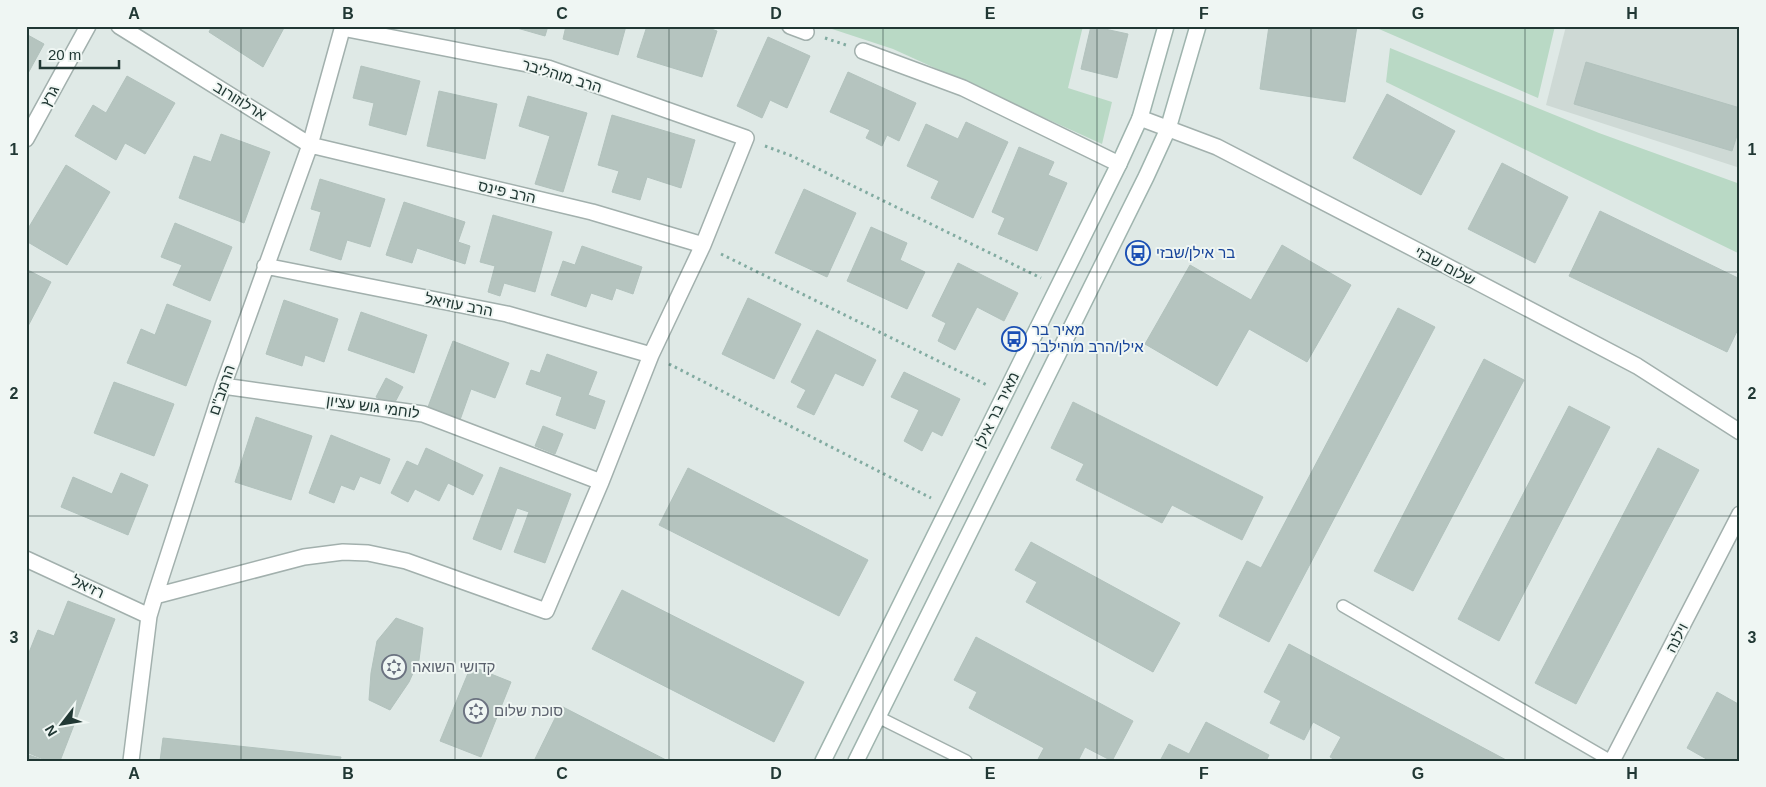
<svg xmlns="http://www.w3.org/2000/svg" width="1766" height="787" font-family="Arial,Heebo,sans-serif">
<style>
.built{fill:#ced9d5}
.green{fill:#b9d9c5}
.building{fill:#b5c4bf;stroke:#b2c2bd}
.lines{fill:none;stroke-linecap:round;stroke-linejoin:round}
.lane-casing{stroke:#a2b0ad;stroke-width:14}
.street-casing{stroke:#a2b0ad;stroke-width:18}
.secondary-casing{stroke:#9fb4ae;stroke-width:18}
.path{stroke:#82aba1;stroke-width:3;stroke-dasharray:2.5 4;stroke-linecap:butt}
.lane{stroke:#fff;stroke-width:11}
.street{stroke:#fff;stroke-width:15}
.secondary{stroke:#fff;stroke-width:15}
.grid{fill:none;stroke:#213834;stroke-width:1;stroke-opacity:0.55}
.labels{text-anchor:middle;stroke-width:4;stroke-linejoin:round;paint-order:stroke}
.street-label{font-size:15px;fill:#213834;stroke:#eff6f3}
.transit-label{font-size:15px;fill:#164399;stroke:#eff6f3;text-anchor:start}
.worship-label{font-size:15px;fill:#5b616d;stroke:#eff6f3;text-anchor:start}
.neatline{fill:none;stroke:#213834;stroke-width:2}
.grid-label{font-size:16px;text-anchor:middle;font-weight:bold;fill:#213834}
</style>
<rect width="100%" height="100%" fill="#dfe9e6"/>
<path class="built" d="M1566 26H1740V168L1546 105Z"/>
<path class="green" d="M823 26H1083L1068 88 1112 102 1102 144 893 49Z
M1372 26H1555L1538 98Z
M1390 48 1599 133 1740 184V254L1386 82Z"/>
<path class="building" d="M212 26H285L263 67 209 32Z
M510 26H548L545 36Z
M566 26H626L618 55 563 39Z
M647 26H703L717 31 702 77 637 57Z
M1091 26 1128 34 1117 78 1081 69Z
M1269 26H1357L1345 102 1260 89Z
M26 34 44 44 26 77Z
M768 37 810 56 787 108 770 100 762 118 737 106Z
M1586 62 1740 108V126L1732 151 1574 104Z
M361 66 420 81 406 135 369 125 374 103 353 98Z
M848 72 916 103 899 141 887 135 882 146 866 138 870 130 830 112Z
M127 76 175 103 145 154 125 143 116 160 75 136 93 105 106 113Z
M439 91 497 104 485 159 427 146Z
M1387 94 1455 131 1421 195 1353 158Z
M528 96 587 113 563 192 535 184 550 136 519 126Z
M612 115 695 140 681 188 647 177 640 200 612 192 619 171 598 165Z
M966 122 1008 142 973 218 931 198 939 181 907 166 926 124 958 139Z
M221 134 270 152 244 223 179 198 194 156 211 162Z
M1019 147 1054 162 1048 175 1067 183 1037 251 998 234 1005 218 992 212Z
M1502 163 1568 197 1535 263 1468 229Z
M66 165 110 192 67 265 26 241V232Z
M320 179 385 199 370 247 347 240 341 260 310 250 321 212 311 209Z
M804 189 856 213 827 277 775 253Z
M404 202 465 222 458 242 470 246 465 264 417 248 412 263 386 255Z
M1600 211 1740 279V325L1727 352 1569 276Z
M493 215 552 232 535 292 504 283 500 296 488 292 495 266 480 262Z
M175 223 232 247 210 301 173 285 182 265 161 257Z
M871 227 907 243 900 260 925 272 907 309 847 281Z
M1282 245 1351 285 1307 362 1249 329 1217 386 1145 344 1190 265 1251 300Z
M582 246 642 267 633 294 616 288 612 300 591 293 586 307 551 295 563 261 575 265Z
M958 263 1018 293 1004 321 977 307 955 350 938 341 946 323 932 316Z
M26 269 51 282 26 330Z
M748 298 801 324 774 379 722 354Z
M284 300 338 319 324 362 305 355 302 366 266 354Z
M167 304 211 321 186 386 127 363 141 329 155 335Z
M1398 308 1435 327 1269 642 1219 616 1247 561 1261 568Z
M361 312 427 335 414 373 348 350Z
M817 330 876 360 863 386 835 373 814 415 797 407 806 390 791 382Z
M453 341 509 363 495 398 471 389 460 420 428 407Z
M547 354 597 372 588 395 605 401 595 429 556 415 562 397 526 384 531 370 540 373Z
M1484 359 1524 380 1413 591 1374 571Z
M904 372 960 399 942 436 932 431 922 451 904 441 919 410 891 397Z
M386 378 403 387 393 406 376 397Z
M114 382 174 404 154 456 94 433Z
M1073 402 1263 497 1242 540 1172 505 1162 523 1076 480 1084 464 1051 448Z
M1569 406 1610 427 1499 641 1458 619Z
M256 417 312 436 291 500 235 482Z
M543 426 563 434 555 454 535 446Z
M331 435 390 459 380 484 360 476 354 490 341 485 334 503 309 493Z
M426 448 483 475 473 495 448 483 439 501 415 489 408 502 391 493 407 461 418 466Z
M1658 448 1699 470 1576 704 1535 683Z
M500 467 571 494 545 563 514 552 529 512 517 508 501 550 473 539Z
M688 468 868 560 839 616 659 525Z
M121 473 148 485 128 535 61 507 73 477 112 494Z
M1031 542 1180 623 1153 672 1026 602 1037 582 1015 570Z
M622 590 804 682 774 742 592 649Z
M68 601 115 619 60 761H48L26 752V660L38 630 54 636Z
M396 618 423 628 419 660 409 682 390 710 369 700 371 673 377 641Z
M976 637 1133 721 1112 761 1085 747 1078 761H1037L1044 748 969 708 977 692 954 680Z
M1289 644 1508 761H1337L1330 757 1341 737 1313 722 1304 740 1270 723 1281 701 1264 692Z
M471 666 511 682 481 757 440 741Z
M1717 692 1740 705V761H1710L1687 748Z
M561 706 668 761H534Z
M1206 722 1269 755 1266 761H1160L1169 744 1189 754Z
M163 738 341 757 340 761H160Z
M26 754 46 761H26Z"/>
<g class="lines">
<defs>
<path id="lane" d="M1343 606 1611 761
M878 717 966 761"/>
<path id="street" d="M119 26 310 145 592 212 703 245
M790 26 806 32
M863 51 963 88 1119 164
M1140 118 1217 147 1420 252 1637 366 1740 432
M26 139 88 26
M265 266 507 314 651 355
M223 386 423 414 601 482
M26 559 149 616
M155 596 304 557 343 552 368 553 406 561 546 611 601 482 651 355 703 245 746 138 548 68 342 28
M131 761 149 616 155 596 223 386 310 145 343 26
M1612 761 1740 514"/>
<path id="secondary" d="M823 761 1119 164 1140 118 1166 26
M856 761 1146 177 1168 129 1198 26"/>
</defs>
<use href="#lane" class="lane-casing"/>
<use href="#street" class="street-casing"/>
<use href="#secondary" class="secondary-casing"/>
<path class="path" d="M825 38 846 45
M765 146 792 156 1041 278
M721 254 987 385
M669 364 931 498"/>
<use href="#lane" class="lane"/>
<use href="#street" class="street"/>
<use href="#secondary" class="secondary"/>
</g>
<path class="grid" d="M241 26V761M455 26V761M669 26V761M883 26V761M1097 26V761M1311 26V761M1525 26V761M26 272H1740M26 516H1740"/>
<defs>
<symbol id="bus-ring" viewBox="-11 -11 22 22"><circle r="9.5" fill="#eff6f3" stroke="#1a4fb4" stroke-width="1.5"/><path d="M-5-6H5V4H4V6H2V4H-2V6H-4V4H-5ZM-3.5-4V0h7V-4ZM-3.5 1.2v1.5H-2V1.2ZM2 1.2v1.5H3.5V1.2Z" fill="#1a4fb4"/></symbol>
<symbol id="synagogue-ring" viewBox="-11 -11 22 22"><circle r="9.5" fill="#eff6f3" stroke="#6b7280" stroke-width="1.5"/><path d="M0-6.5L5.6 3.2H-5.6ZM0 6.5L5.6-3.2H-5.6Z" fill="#6b7280"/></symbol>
</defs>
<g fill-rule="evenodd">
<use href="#bus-ring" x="1124" y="239" width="28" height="28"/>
<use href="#bus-ring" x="1000" y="325" width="28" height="28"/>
<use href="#synagogue-ring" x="380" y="653" width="28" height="28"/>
<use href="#synagogue-ring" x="462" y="697" width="28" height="28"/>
</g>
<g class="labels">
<g class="street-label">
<text transform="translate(562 76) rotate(17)" y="5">הרב מוהליבר</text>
<text transform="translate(50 96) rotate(-61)" y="5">גרץ</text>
<text transform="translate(240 101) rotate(32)" y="5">ארלוזורוב</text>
<text transform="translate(507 192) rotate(13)" y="5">הרב פינס</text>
<text transform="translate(1445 266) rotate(28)" y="5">שלום שבזי</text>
<text transform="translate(459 305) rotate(11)" y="5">הרב עוזיאל</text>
<text transform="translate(222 390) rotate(-71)" y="5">הרמב"ם</text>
<text transform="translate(373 407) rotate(8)" y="5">לוחמי גוש עציון</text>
<text transform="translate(997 410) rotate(-64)" y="5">מאיר בר אילן</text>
<text transform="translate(88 587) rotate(25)" y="5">רזיאל</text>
<text transform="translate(1677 638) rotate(-63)" y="5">וילנה</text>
</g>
<g class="transit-label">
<text x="1156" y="258">בר אילן/שבזי</text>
<text x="1032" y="335">מאיר בר<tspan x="1032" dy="17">אילן/הרב מוהילבר</tspan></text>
</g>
<g class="worship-label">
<text x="412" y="672">קדושי השואה</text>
<text x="494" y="716">סוכת שלום</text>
</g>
</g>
<rect width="1766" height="787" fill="none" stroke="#eff6f3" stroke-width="55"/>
<g transform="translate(62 724) rotate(239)" stroke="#eff6f3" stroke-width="4" paint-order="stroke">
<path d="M0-4L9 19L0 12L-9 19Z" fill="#213834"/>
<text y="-8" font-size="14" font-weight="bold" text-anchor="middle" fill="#213834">N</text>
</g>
<path d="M40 60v8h79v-8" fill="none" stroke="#213834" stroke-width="2.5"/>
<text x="48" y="60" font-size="15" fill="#213834" stroke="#eff6f3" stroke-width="4" paint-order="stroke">20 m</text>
<rect x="28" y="28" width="1710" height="732" class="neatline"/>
<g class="grid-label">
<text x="134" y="19">A</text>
<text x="348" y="19">B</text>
<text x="562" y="19">C</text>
<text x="776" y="19">D</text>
<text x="990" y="19">E</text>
<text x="1204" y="19">F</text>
<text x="1418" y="19">G</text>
<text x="1632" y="19">H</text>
<text x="14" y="155">1</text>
<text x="1752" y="155">1</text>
<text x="14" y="399">2</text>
<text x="1752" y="399">2</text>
<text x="14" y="643">3</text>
<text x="1752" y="643">3</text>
<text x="134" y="779">A</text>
<text x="348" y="779">B</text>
<text x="562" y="779">C</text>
<text x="776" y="779">D</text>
<text x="990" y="779">E</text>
<text x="1204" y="779">F</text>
<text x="1418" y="779">G</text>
<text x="1632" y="779">H</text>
</g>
</svg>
